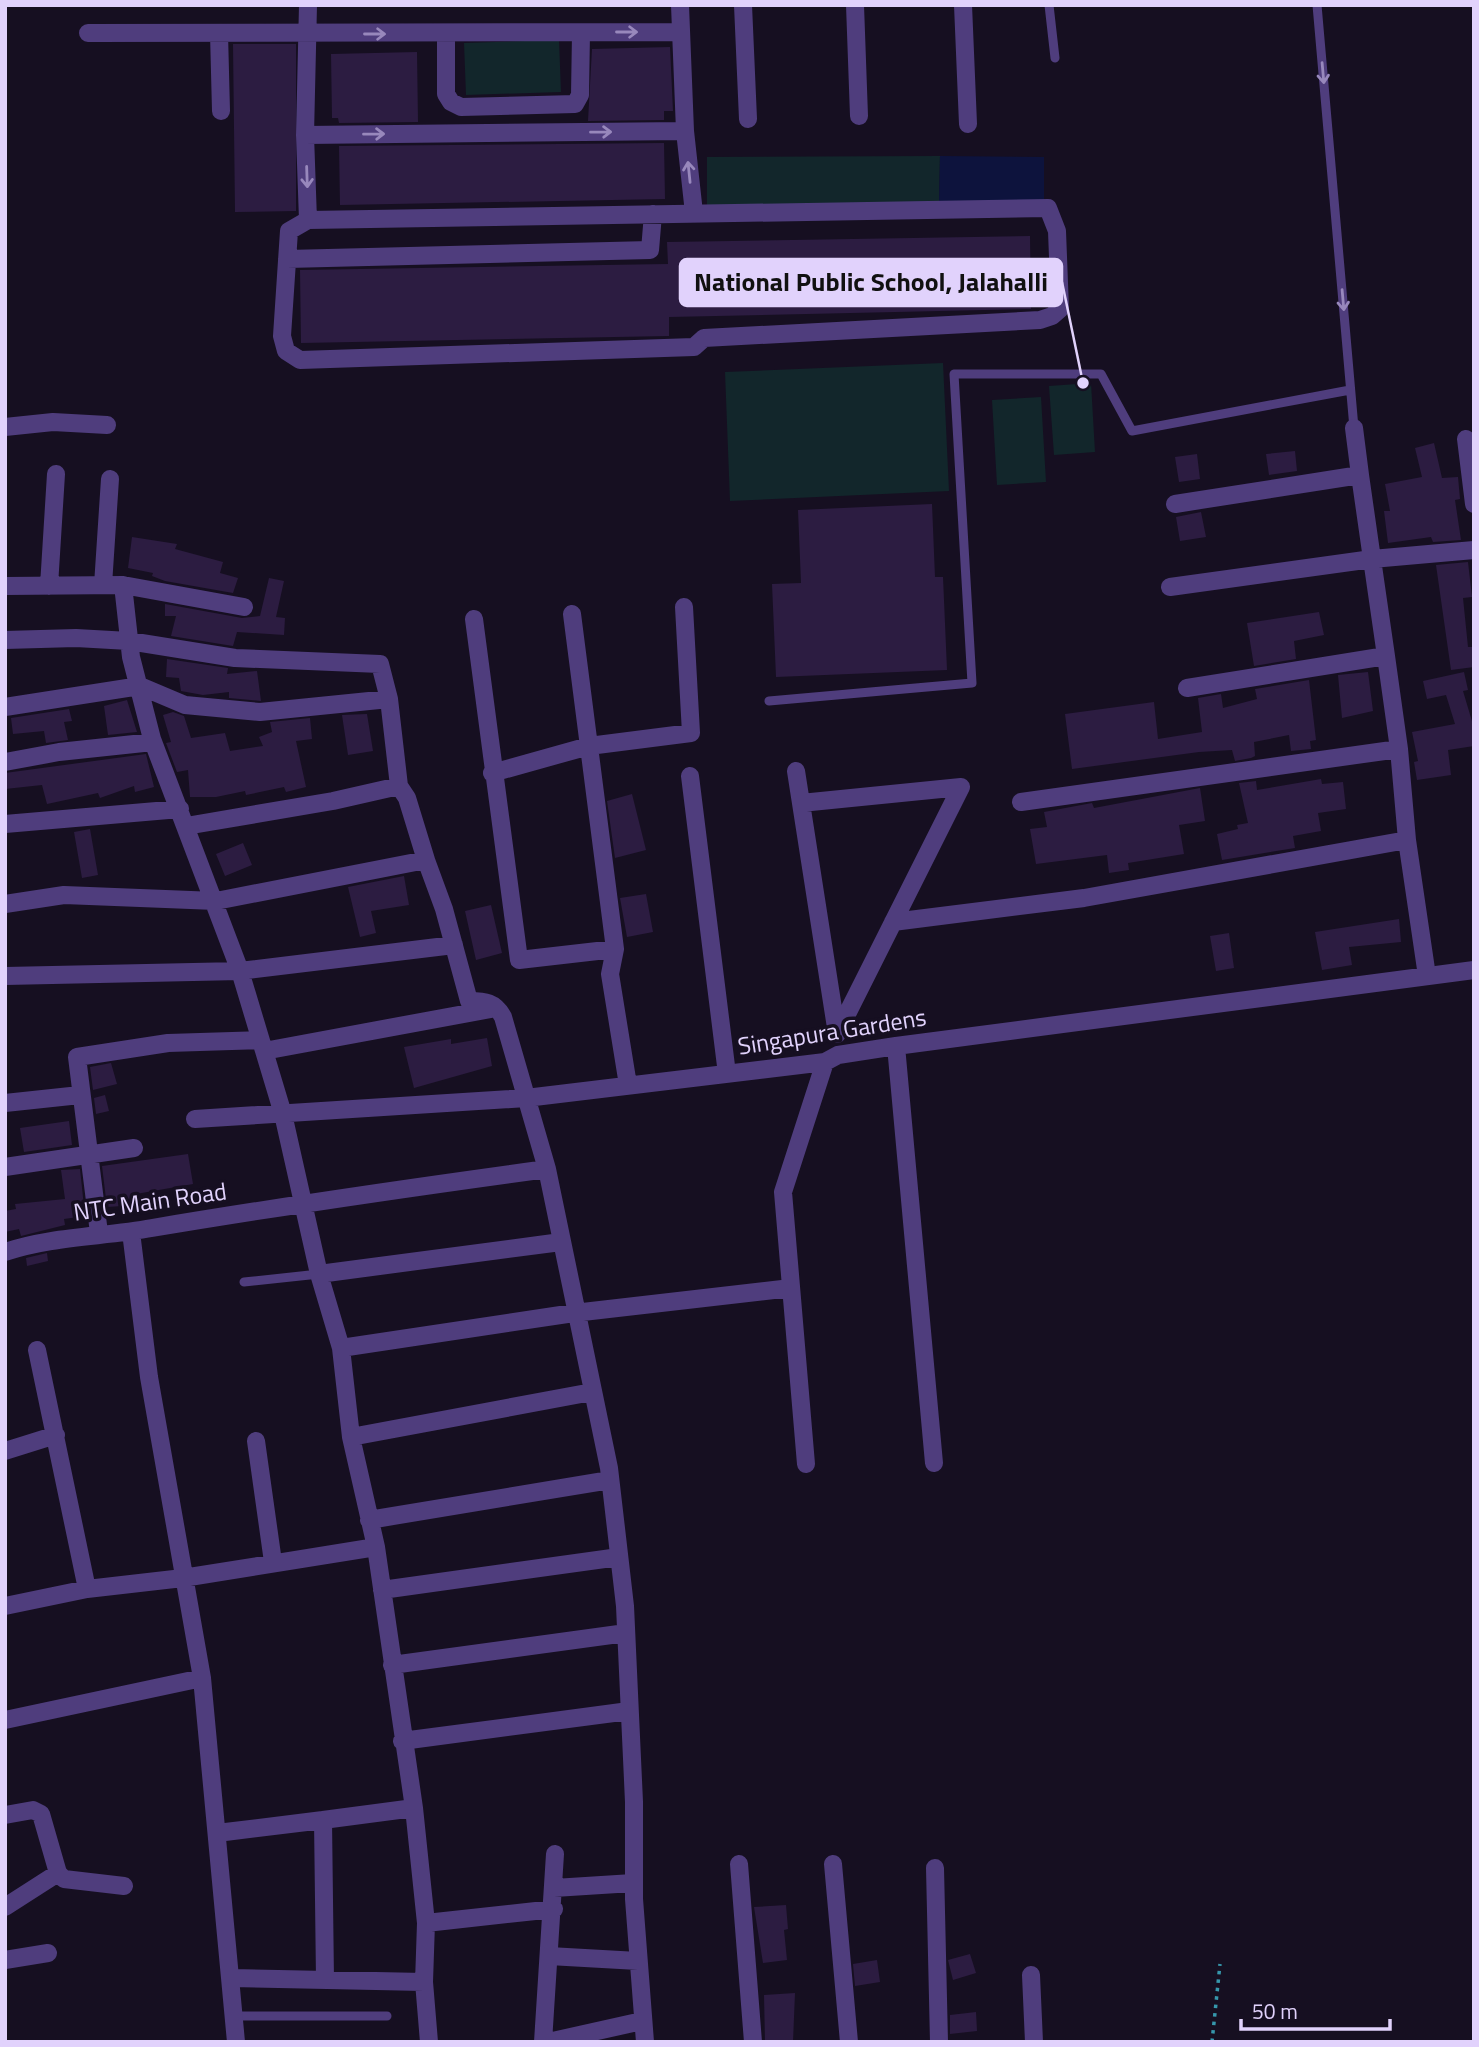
<svg xmlns="http://www.w3.org/2000/svg" width="1479" height="2047" font-family="'Titillium Web',sans-serif">
<style>
.green{fill:#12262b}
.water{fill:#0d133d}
.building{fill:#2c1c41}
.lines{fill:none;stroke-linecap:round;stroke-linejoin:round}
.path{stroke:#3697ac;stroke-width:3.5;stroke-dasharray:3.5 5;stroke-linecap:butt}
.service{stroke:#4f3d7d;stroke-width:9}
.minor{stroke:#4f3d7d;stroke-width:18}
.oneway{stroke:#9888bc}
.labels{text-anchor:middle;stroke-width:7;stroke-linejoin:round;paint-order:stroke}
.street-label{font-size:24px;fill:#e1d2fc;stroke:#160f21}
.leader{fill:none;stroke:#e1d2fc;stroke-width:2.5}
.callout-dot{fill:#e1d2fc;stroke:#160f21;stroke-width:2.5}
.callout{fill:#e1d2fc;stroke:#e1d2fc;stroke-width:2.5}
.callout-label{font-size:26px;text-anchor:middle;font-weight:bold;fill:#111}
</style>
<rect width="100%" height="100%" fill="#160f21"/>
<path class="green" d="M559 40 561 92 466 95 464 43Z
M940 156 939 204 707 206V157Z
M943 363 949 491 730 501 725 372Z
M1091 383 1095 452 1054 455 1049 386Z
M1041 397 1046 482 997 485 992 400Z"/>
<path class="water" d="M940 156 1044 157V204H939Z"/>
<path class="building" d="M233 44H296V211L235 212Z
M670 47 673 111H664V120L588 121 592 49Z
M417 52 418 122 339 123 338 118H332L331 54Z
M664 143 665 199 340 205 339 146Z
M1030 236 1031 309 669 317V336L301 343 300 270 668 264 667 242Z
M1434 443 1442 478 1458 477 1460 499 1455 500 1461 540 1433 542 1431 537 1388 543 1384 511H1390L1385 484 1422 477 1415 448Z
M1295 451 1297 471 1269 475 1266 454Z
M1197 454 1200 479 1179 482 1175 457Z
M932 504 935 577H943L947 670 776 677 772 584 801 583 798 510Z
M1201 512 1206 537 1180 541 1176 517Z
M132 537 177 544 175 549 223 562 220 573 238 578 233 593 165 581 152 576 153 573 128 568Z
M1468 562 1472 597 1463 598 1468 647H1474V667L1451 670 1436 565Z
M269 578 284 581 276 617 285 618 284 635 237 632 233 646 171 636 176 616H165V604L242 618 260 616Z
M1319 612 1324 635 1294 641 1296 659 1254 666 1247 623Z
M167 659 228 668 227 674 257 671 261 701 229 698V692L203 695 181 691 179 678 166 677Z
M1368 672 1373 711 1342 718 1338 675Z
M1464 672 1468 690 1463 691 1474 728V746L1448 750 1451 775 1417 780 1414 762 1418 761 1412 732 1455 724 1446 695 1427 699 1423 681Z
M1309 680 1316 740 1310 741 1311 749 1291 751 1289 735 1254 742 1255 756 1251 758 1235 761 1232 750 1199 752 1072 769 1065 714 1154 702 1158 739 1202 732 1198 698 1221 694 1223 708 1257 699 1255 689Z
M127 700 137 732 108 735 104 706Z
M69 709 72 721 64 722 68 740 46 743 44 731 13 734 11 718Z
M173 712 184 716 191 738 225 733 230 751 263 746 259 737 272 732 270 722 310 718 312 739 296 741 306 787 286 792 284 787 246 795 245 791 216 797H190L188 770 177 772 166 743 171 742 163 715Z
M367 714 373 751 348 755 342 715Z
M146 754 154 787 135 792 134 786 100 798 98 793 47 804 42 785 5 789V773Z
M1321 779 1322 784 1343 782 1346 809 1318 813 1321 831 1293 836 1295 848 1222 860 1217 834 1238 829 1237 825 1248 823 1239 783 1256 781 1257 790Z
M1200 788 1205 821 1179 825 1184 854 1128 863 1129 870 1109 873 1107 855 1036 864 1030 829 1047 827 1044 812 1092 803 1094 808Z
M632 794 646 850 615 858 607 801Z
M90 829 98 875 82 878 74 832Z
M243 843 252 865 225 876 216 854Z
M404 876 409 905 371 911 376 933 360 937 348 887Z
M646 894 653 932 627 937 620 898Z
M491 905 502 953 476 960 465 911Z
M1399 919 1401 942 1349 947 1352 965 1322 970 1315 932Z
M1229 933 1234 968 1216 971 1210 936Z
M487 1038 492 1066 414 1088 404 1047 451 1039V1044Z
M111 1063 117 1084 93 1090 90 1067Z
M105 1095 109 1111 96 1114 94 1098Z
M69 1121 72 1145 24 1152 20 1128Z
M188 1154 193 1184 136 1194 137 1205 107 1207 102 1166Z
M80 1169 85 1216 64 1219 65 1225 21 1236 19 1229 5 1232V1211L16 1209 15 1204 65 1199 61 1170Z
M47 1253 48 1261 27 1266 26 1258Z
M786 1905 788 1929 784 1930 787 1960 763 1963 754 1907Z
M970 1954 976 1973 953 1980 948 1960Z
M877 1960 880 1982 855 1986 853 1964Z
M795 1993 793 2042H765L764 1995Z
M976 2012 977 2031 950 2034V2015Z"/>
<g class="lines">
<path class="path" d="M1212 2042 1220 1964"/>
<path class="service" d="M1049 5 1055 58
M1317 5 1354 428
M769 701 972 683 954 374H1101L1132 431 1350 390
M244 1282 319 1274
M234 2016H387"/>
<path class="minor" d="M308 5 305 135 308 220
M680 5 685 131 694 213
M743 5 748 119
M855 5 859 116
M963 5 968 124
M88 33 681 32
M219 33 221 111
M446 33V94L451 102 461 107 575 104 580 95 581 33
M305 135 685 131
M1048 208 1057 231 1060 309 1052 316 1040 320 704 338 694 347 300 360 286 351 282 336 289 231 308 220Z
M287 259 650 250 653 214
M5 427 53 422 107 425
M1354 428 1360 475
M1466 439 1474 504
M1175 504 1360 475 1372 559 1474 550
M103 585 110 479
M123 585 244 607
M5 586 123 585 131 657 152 739 240 971 283 1114 319 1274 341 1348 351 1437 376 1547 414 1808 426 1923 424 1982 429 2042
M49 586 56 474
M1170 587 1372 559 1386 656
M572 614 615 949 610 974 628 1085
M474 619 519 960 615 949
M5 640 76 638 129 641 235 658 380 664 389 699 399 786 407 798 426 860
M1187 688 1386 656 1399 749
M5 707 140 686 185 705 260 712 389 699
M5 762 59 752 153 742
M796 771 837 1034
M492 773 589 746 691 733 684 607
M690 776 727 1074
M1021 802 1399 749 1407 840
M801 803 961 787 837 1034
M5 824 180 809
M186 826 333 801 399 786
M5 904 64 895 216 901 426 860 444 909 469 1001C485 1001 495 1002 503 1017L547 1169 609 1468 625 1606 634 1802V1899L645 2042
M893 922 1084 898 1407 840 1427 976
M5 976 240 971 454 945
M896 1046 934 1463
M264 1051 491 1009
M5 1103 80 1095
M195 1119 526 1098 825 1062 838 1055 896 1046 1474 970
M5 1167 134 1148
M131 1232 149 1377 202 1678 236 2042
M99 1233 77 1057 168 1043 261 1040
M5 1252C53 1236 103 1237 152 1228 283 1206 415 1187 547 1169
M319 1274 561 1242
M341 1348 574 1313 791 1288
M351 1437 592 1392
M256 1441 273 1562
M5 1451 56 1435
M806 1464 783 1192 825 1062
M369 1520 610 1480
M87 1589 183 1578 376 1547
M382 1590 619 1557
M5 1606 87 1589 37 1350
M392 1665 626 1633
M5 1720 202 1678
M402 1741 629 1711
M5 1815 33 1810 41 1814 58 1873 64 1879 124 1886
M323 1820 414 1808
M217 1833 323 1820 325 1980
M739 1864 753 2042
M833 1864 849 2042
M935 1868 939 2042
M554 1888 633 1883
M5 1907 58 1873
M426 1923 554 1909
M549 1956 638 1961
M5 1960 48 1953
M1031 1975 1034 2042
M231 1978 424 1982
M543 2042 555 1854
M548 2042 642 2021"/>
</g>
<defs><path id="oneway-shaft" d="M-6 0H5M1.5-3L5.5 0L1.5 3" fill="none" stroke-width="1.6" stroke-linecap="round" stroke-linejoin="round" transform="scale(1.75)"/></defs>
<g class="oneway">
<use href="#oneway-shaft" transform="translate(627 32)"/>
<use href="#oneway-shaft" transform="translate(375 34)"/>
<use href="#oneway-shaft" transform="translate(1323 73) rotate(85)"/>
<use href="#oneway-shaft" transform="translate(601 132) rotate(-1)"/>
<use href="#oneway-shaft" transform="translate(374 134) rotate(-1)"/>
<use href="#oneway-shaft" transform="translate(689 172) rotate(-96)"/>
<use href="#oneway-shaft" transform="translate(307 177) rotate(88)"/>
<use href="#oneway-shaft" transform="translate(1343 300) rotate(85)"/>
</g>
<g class="labels">
<g class="street-label">
<text transform="translate(832 1032) rotate(-9)" y="8">Singapura Gardens</text>
<text transform="translate(150 1202) rotate(-8)" y="8">NTC Main Road</text>
</g>
</g>
<path class="leader" d="M1083 383L1062 282"/>
<circle class="callout-dot" cx="1083" cy="383" r="7"/>
<rect class="callout" x="680" y="259" width="382" height="47" rx="7"/>
<g class="callout-label">
<text x="871" y="291">National Public School, Jalahalli</text>
</g>
<rect width="1479" height="2047" fill="none" stroke="#e1d2fc" stroke-width="14"/>
<path d="M1241 2019v10h149v-10" fill="none" stroke="#e1d2fc" stroke-width="3.5"/>
<text x="1252" y="2019" font-size="21" fill="#e1d2fc" stroke="#160f21" stroke-width="5" paint-order="stroke">50 m</text>
</svg>
